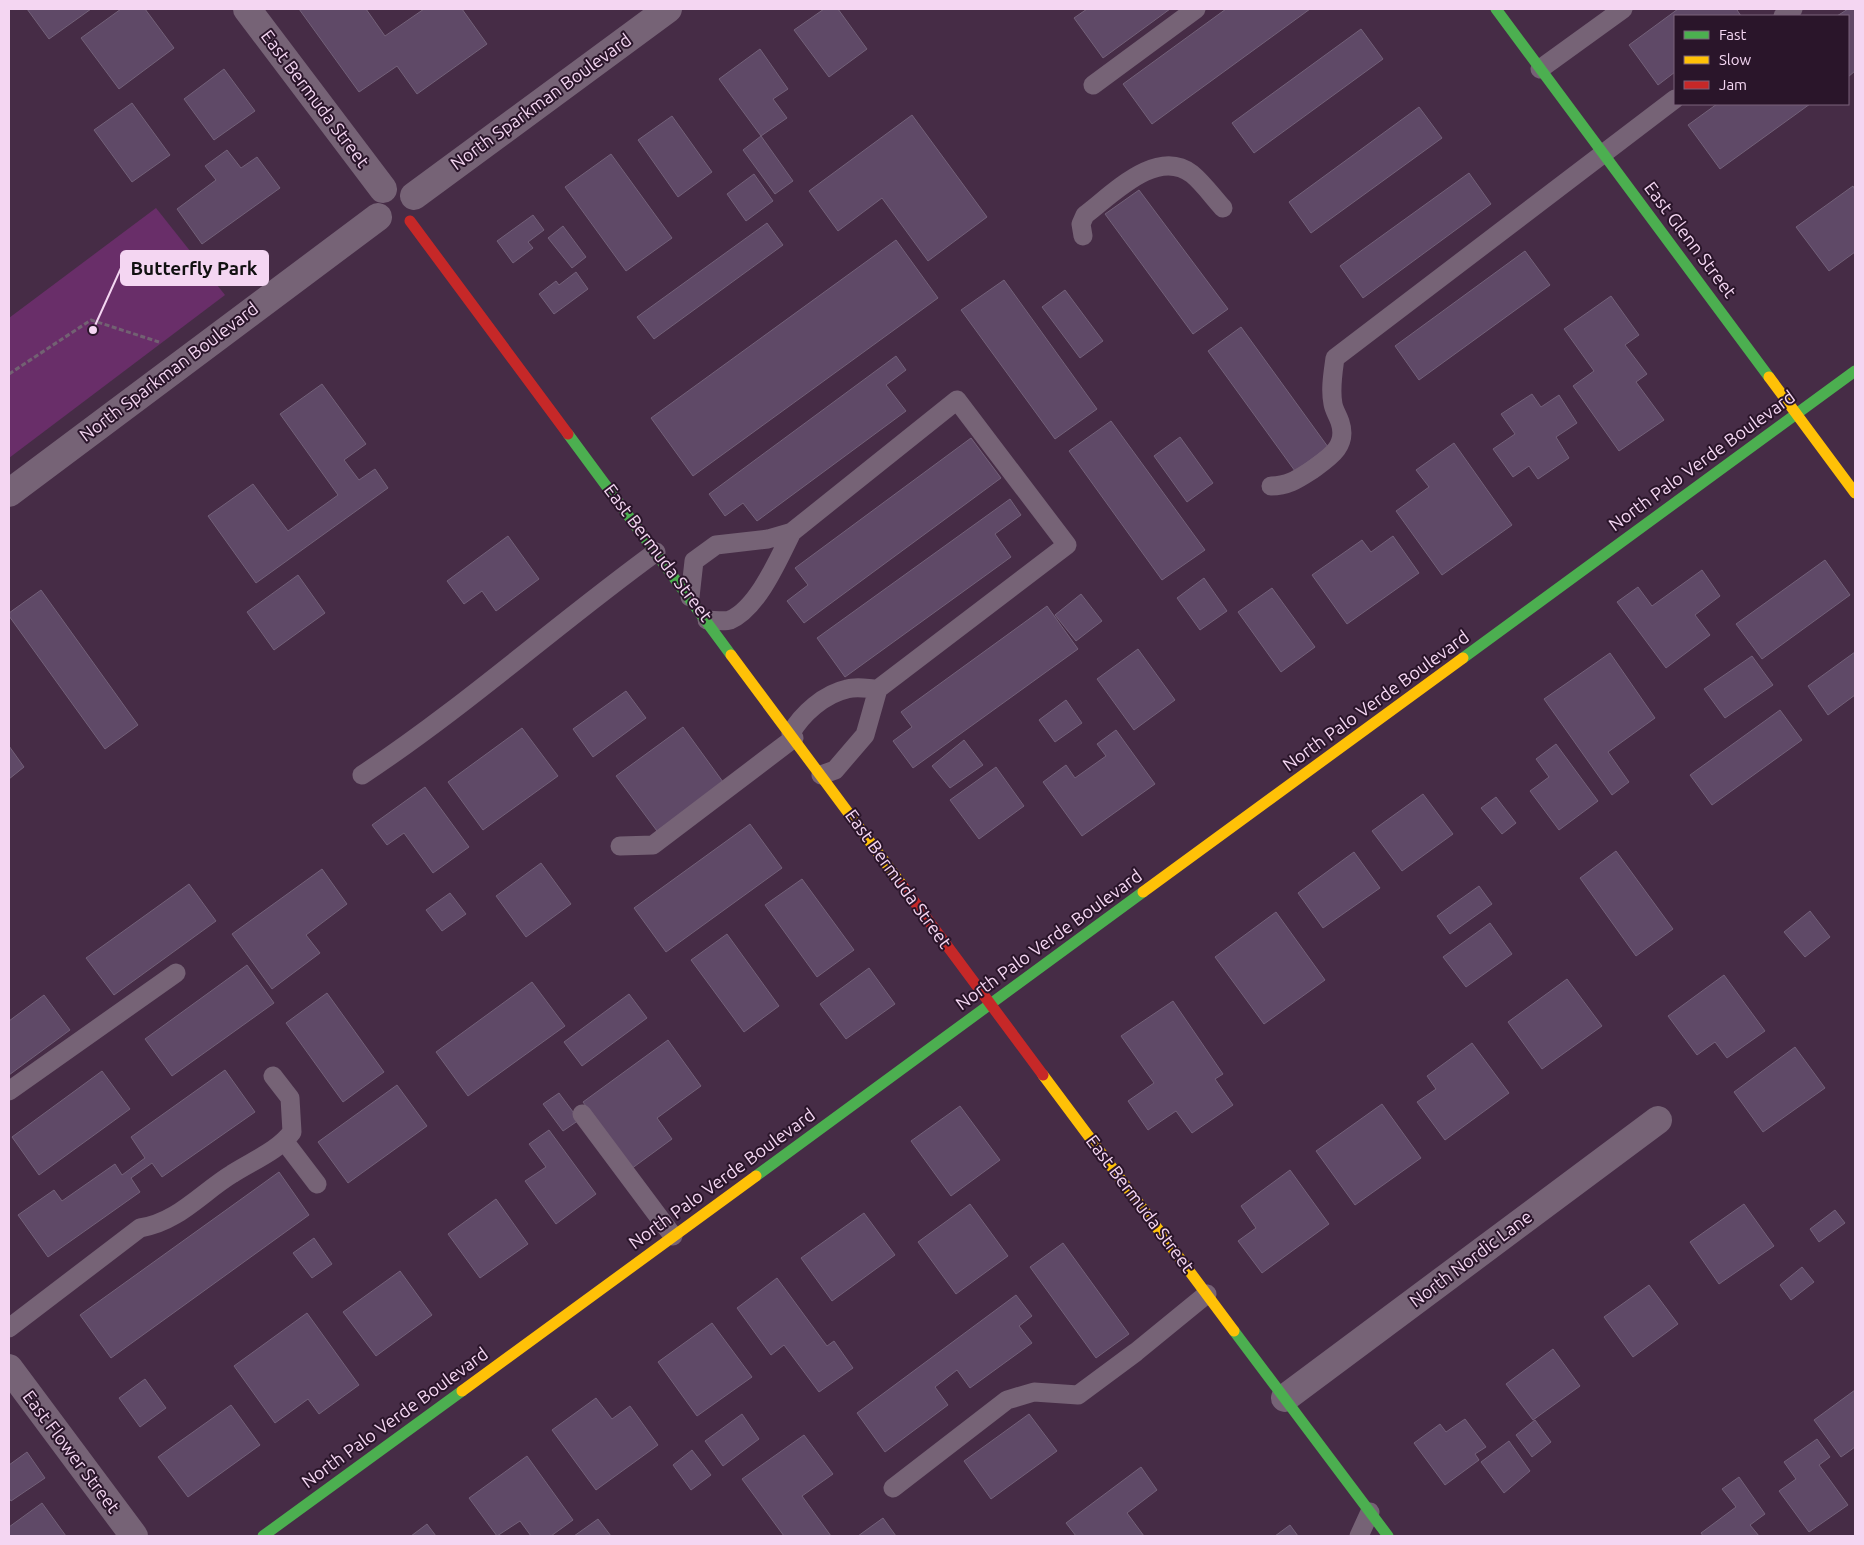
<svg xmlns="http://www.w3.org/2000/svg" width="1864" height="1545" font-family="Ubuntu,sans-serif">
<style>
.green{fill:#692e69}
.building{fill:#5f4967;stroke:#736179}
.lines{fill:none;stroke-linecap:round;stroke-linejoin:round}
.path{stroke:#726172;stroke-width:3;stroke-dasharray:5 2.5;stroke-linecap:butt}
.lane{stroke:#766376;stroke-width:19}
.street{stroke:#766376;stroke-width:28}
.fast{stroke:#4caf50;stroke-width:11}
.slow{stroke:#ffc107;stroke-width:11}
.jam{stroke:#c62828;stroke-width:11}
.labels{text-anchor:middle;stroke-width:4;stroke-linejoin:round;paint-order:stroke}
.street-label{font-size:18px;fill:#f4d6f2;stroke:#2a152a}
.leader{fill:none;stroke:#f4d6f2;stroke-width:2}
.callout-dot{fill:#f4d6f2;stroke:#2a152a;stroke-width:2}
.callout{fill:#f4d6f2;stroke:#f4d6f2;stroke-width:2}
.callout-label{font-size:19px;text-anchor:middle;font-weight:bold;fill:#111}
</style>
<rect width="100%" height="100%" fill="#462c46"/>
<path class="green" d="M156 208 225 295 9 458V318Z"/>
<path class="building" d="M27 9H91L49 39Z
M121 9H145L174 48 119 89 81 38Z
M299 9H366L385 36 424 9H462L487 44 417 94 397 66 359 92Z
M824 9H838L867 49 829 77 794 30Z
M1087 9H1170L1103 58 1074 18Z
M1226 9H1310L1152 124 1123 84Z
M1678 9H1739L1737 10 1741 16H1675V72L1658 85 1629 45Z
M1848 9H1855V71L1848 77V16H1837Z
M1361 29 1383 59 1254 153 1232 123Z
M760 49 788 89 773 99 787 118 761 136 719 79Z
M224 69 255 111 214 140 184 99Z
M132 103 170 155 132 182 94 130Z
M1717 104H1810L1720 169 1688 125Z
M1419 107 1442 138 1311 233 1289 202Z
M912 115 987 217 928 261 882 198 838 231 809 191Z
M672 116 712 172 678 197 638 140Z
M761 136 793 181 775 194 743 150Z
M227 150 241 168 257 157 280 188 202 244 177 209 216 180 205 166Z
M611 154 672 238 626 271 565 187Z
M1469 173 1491 204 1363 298 1340 266Z
M754 174 773 201 746 221 727 194Z
M1853 186 1855 190V252L1829 271 1796 227Z
M1139 190 1228 309 1193 334 1105 214Z
M533 215 544 230 528 242 533 248 513 263 497 241Z
M767 223 783 245 654 339 637 317Z
M563 226 586 257 572 268 548 238Z
M896 240 938 298 693 476 651 418Z
M1525 251 1550 285 1419 380 1395 346Z
M576 272 588 289 554 314 539 294 556 281 559 285Z
M1004 280 1097 409 1055 439 961 310Z
M1065 290 1103 341 1080 358 1042 307Z
M1611 296 1639 335 1625 345 1647 374 1636 382 1664 420 1619 451 1573 386 1594 371 1564 329Z
M1241 327 1328 447 1295 471 1208 351Z
M896 356 906 370 886 385 906 411 757 521 743 503 725 516 709 494Z
M322 384 366 444 344 460 359 480 375 469 388 488 256 583 208 516 253 484 288 531 338 495 280 414Z
M1532 394 1541 407 1559 395 1577 423 1556 437 1569 458 1538 479 1529 466 1513 477 1493 449 1515 434 1501 414Z
M1111 421 1205 550 1162 580 1069 451Z
M1180 437 1213 483 1187 502 1154 456Z
M971 438 1001 478 804 623 787 601 808 585 795 568Z
M1454 443 1512 525 1442 575 1396 511 1429 487 1416 470Z
M1010 499 1021 515 995 534 1011 557 845 677 817 638Z
M508 536 539 579 496 611 482 591 464 604 447 581Z
M1393 536 1419 573 1347 624 1312 575 1362 540 1371 552Z
M1825 560 1850 595 1762 659 1736 624Z
M1702 570 1720 596 1695 615 1710 635 1666 668 1617 602 1638 587 1652 606Z
M298 575 325 613 274 650 247 612Z
M1204 578 1227 611 1200 630 1177 598Z
M1272 588 1315 647 1281 672 1238 612Z
M41 590 138 725 105 749 9 616V613Z
M1081 594 1102 621 1076 641 1055 615Z
M1047 606 1078 649 913 768 893 741 912 727 901 712Z
M1138 649 1175 700 1134 730 1097 679Z
M1855 652V695L1828 715 1808 686Z
M1610 653 1655 718 1608 752 1629 782 1612 795 1544 699Z
M1752 656 1773 685 1725 718 1704 689Z
M626 691 646 718 593 757 573 729Z
M1066 700 1082 723 1055 742 1039 720Z
M1780 710 1802 740 1712 805 1690 775Z
M683 727 723 782 657 831 616 776Z
M522 728 558 776 483 830 448 782Z
M1116 730 1155 784 1082 836 1043 782 1066 765 1075 778 1106 756 1097 744Z
M964 740 983 765 950 788 932 766Z
M1556 744 1598 801 1559 830 1530 791 1549 777 1536 759Z
M9 746 24 767 9 779Z
M996 767 1024 806 979 839 950 800Z
M425 787 469 847 433 873 404 833 387 845 372 825Z
M1423 794 1453 834 1402 871 1372 831Z
M1496 797 1516 823 1502 834 1481 808Z
M750 824 782 868 666 952 634 908Z
M1616 851 1673 929 1636 956 1580 878Z
M1354 852 1380 888 1323 928 1298 893Z
M541 863 571 904 526 937 496 896Z
M322 869 347 904 306 935 320 953 272 989 232 934Z
M802 879 854 950 817 977 765 905Z
M189 884 216 921 114 995 86 958Z
M1479 886 1492 904 1450 934 1437 916Z
M450 893 466 914 442 931 426 910Z
M1810 911 1830 937 1805 957 1784 932Z
M1276 912 1325 980 1264 1024 1215 957Z
M1490 923 1512 954 1466 987 1443 957Z
M727 934 779 1006 744 1032 691 960Z
M247 965 274 1003 172 1076 145 1039Z
M869 968 895 1004 846 1039 820 1004Z
M1724 975 1765 1031 1727 1058 1715 1042 1697 1055 1668 1016Z
M1567 979 1602 1026 1542 1069 1508 1022Z
M532 982 565 1026 468 1096 436 1052Z
M327 993 384 1072 343 1102 286 1023Z
M629 994 647 1018 582 1066 564 1042Z
M44 995 70 1030 9 1075V1021Z
M1173 1001 1223 1074 1215 1079 1233 1105 1192 1133 1176 1111 1148 1130 1128 1101 1154 1083 1121 1036Z
M668 1040 701 1086 657 1118 672 1139 631 1169 583 1102Z
M1472 1043 1509 1093 1445 1140 1417 1102 1436 1089 1427 1076Z
M1795 1047 1825 1088 1763 1132 1734 1092Z
M225 1070 255 1112 162 1177 152 1163 131 1178 140 1192 48 1257 18 1215 54 1190 62 1201 115 1164 122 1175 145 1158 131 1137Z
M102 1071 130 1109 39 1175 12 1137Z
M397 1085 427 1126 348 1183 318 1142Z
M559 1093 579 1120 563 1131 543 1104Z
M1382 1104 1421 1158 1355 1205 1316 1151Z
M960 1106 1000 1160 951 1196 911 1141Z
M549 1130 596 1194 556 1224 525 1181 546 1167 529 1144Z
M1290 1170 1329 1224 1262 1273 1238 1241 1256 1228 1241 1206Z
M279 1172 309 1215 111 1358 80 1315Z
M496 1199 528 1244 480 1278 448 1234Z
M970 1204 1008 1256 956 1294 918 1242Z
M1744 1204 1774 1246 1719 1284 1690 1242Z
M1835 1210 1845 1223 1819 1242 1810 1229Z
M864 1213 895 1255 832 1301 801 1258Z
M314 1238 332 1264 312 1278 293 1253Z
M1063 1243 1129 1334 1096 1358 1030 1267Z
M1802 1267 1814 1282 1791 1300 1780 1285Z
M400 1271 432 1315 376 1356 343 1312Z
M777 1278 827 1346 834 1341 853 1368 819 1392 784 1345 771 1355 737 1308Z
M1649 1285 1678 1324 1633 1357 1604 1317Z
M1016 1295 1032 1316 1019 1326 1032 1343 970 1388 957 1370 935 1387 948 1405 885 1452 857 1413Z
M307 1313 359 1385 319 1414 308 1399 275 1423 234 1366Z
M712 1323 752 1377 697 1416 658 1362Z
M1553 1349 1580 1386 1533 1420 1506 1384Z
M145 1379 166 1408 140 1427 119 1398Z
M1855 1390V1447L1841 1457 1814 1420Z
M596 1398 612 1419 630 1406 658 1445 596 1490 552 1430Z
M231 1405 260 1445 188 1497 158 1457Z
M742 1414 759 1439 723 1466 705 1441Z
M1029 1414 1057 1451 991 1499 964 1461Z
M1465 1419 1486 1447 1475 1454 1479 1460 1445 1485 1414 1443 1440 1424 1446 1432Z
M1535 1420 1551 1442 1532 1457 1516 1435Z
M804 1435 833 1474 802 1496 831 1536H784L742 1479Z
M1817 1439 1830 1457 1819 1465 1848 1505 1809 1532 1779 1491 1796 1479 1784 1462Z
M1509 1441 1530 1471 1504 1493 1481 1462Z
M692 1450 711 1475 691 1490 673 1465Z
M27 1452 45 1478 11 1501 9 1498V1465Z
M527 1456 573 1520 551 1536H531L520 1521 497 1536 469 1498Z
M1141 1467 1157 1490 1127 1513 1144 1536H1076L1066 1523Z
M1739 1477 1765 1514 1750 1525 1759 1536H1703L1701 1533 1736 1507 1722 1489Z
M42 1503 66 1536H9V1527Z
M883 1518 896 1536H858Z
M598 1519 611 1536H574Z
M427 1524 436 1536H411Z
M1290 1525 1298 1536H1275Z"/>
<g class="lines">
<path class="path" d="M9 374 91 320 159 342"/>
<path class="lane" d="M1783 16 1793 9
M1540 69 1623 9
M1093 85 1196 9
M1083 236 1081 224 1085 215C1113 194 1157 147 1192 174 1203 183 1213 197 1223 208
M1271 486C1288 486 1298 479 1312 470 1330 457 1348 446 1340 422 1338 416 1334 410 1333 404 1330 389 1333 373 1335 358L1675 99
M690 597 694 561 716 545 768 539 792 532 957 400 1067 545 878 689 865 735 835 770 821 775
M707 620C713 620 724 622 730 620 758 608 779 558 792 532
M791 733C802 714 824 694 847 689 857 686 869 689 878 689
M362 775C465 707 557 624 656 552
M620 846 653 845 794 738
M9 1091 176 973
M582 1114 673 1236
M285 1142 317 1184
M9 1328 140 1228C178 1222 201 1193 232 1174 252 1161 278 1151 292 1132L290 1098 273 1076
M893 1488 1007 1400 1034 1392 1078 1395 1136 1352 1207 1294
M1359 1536 1370 1512"/>
<path class="street" d="M247 9 383 189
M414 196 668 9
M9 493 378 217
M9 1368 134 1536
M1285 1398 1658 1120"/>
<path class="fast" d="M1496 9 1769 377
M568 434 731 655
M1463 658 1855 371
M756 1176 1143 892
M1234 1331 1388 1536
M263 1536 462 1391"/>
<path class="slow" d="M1769 377 1855 493
M731 655 902 885
M1143 892 1463 658
M1043 1075 1234 1331
M462 1391 756 1176"/>
<path class="jam" d="M410 221 568 434
M902 885 1043 1075"/>
</g>
<g class="labels">
<g class="street-label">
<text transform="translate(315 99) rotate(53)" y="6">East Bermuda Street</text>
<text transform="translate(541 102) rotate(-36)" y="6">North Sparkman Boulevard</text>
<text transform="translate(1690 240) rotate(53)" y="6">East Glenn Street</text>
<text transform="translate(169 372) rotate(-37)" y="6">North Sparkman Boulevard</text>
<text transform="translate(1702 461) rotate(-36)" y="6">North Palo Verde Boulevard</text>
<text transform="translate(658 553) rotate(53)" y="6">East Bermuda Street</text>
<text transform="translate(1376 701) rotate(-36)" y="6">North Palo Verde Boulevard</text>
<text transform="translate(898 879) rotate(54)" y="6">East Bermuda Street</text>
<text transform="translate(1049 940) rotate(-36)" y="6">North Palo Verde Boulevard</text>
<text transform="translate(722 1179) rotate(-36)" y="6">North Palo Verde Boulevard</text>
<text transform="translate(1140 1204) rotate(53)" y="6">East Bermuda Street</text>
<text transform="translate(1471 1259) rotate(-37)" y="6">North Nordic Lane</text>
<text transform="translate(395 1418) rotate(-36)" y="6">North Palo Verde Boulevard</text>
<text transform="translate(71 1452) rotate(53)" y="6">East Flower Street</text>
</g>
</g>
<path class="leader" d="M93 330L121 268"/>
<circle class="callout-dot" cx="93" cy="330" r="5"/>
<rect class="callout" x="121" y="251" width="147" height="34" rx="5"/>
<g class="callout-label">
<text x="194" y="275">Butterfly Park</text>
</g>
<rect width="1864" height="1545" fill="none" stroke="#f4d6f2" stroke-width="20"/>
<rect x="1674" y="15" width="175" height="90" fill="#2a152a" stroke="#7b627a"/>
<rect x="1684" y="31" width="25" height="8" fill="#4caf50" stroke="#7b627a"/>
<text x="1719" y="40" font-size="15" fill="#f4d6f2">Fast</text>
<rect x="1684" y="56" width="25" height="8" fill="#ffc107" stroke="#7b627a"/>
<text x="1719" y="65" font-size="15" fill="#f4d6f2">Slow</text>
<rect x="1684" y="81" width="25" height="8" fill="#c62828" stroke="#7b627a"/>
<text x="1719" y="90" font-size="15" fill="#f4d6f2">Jam</text>
</svg>
